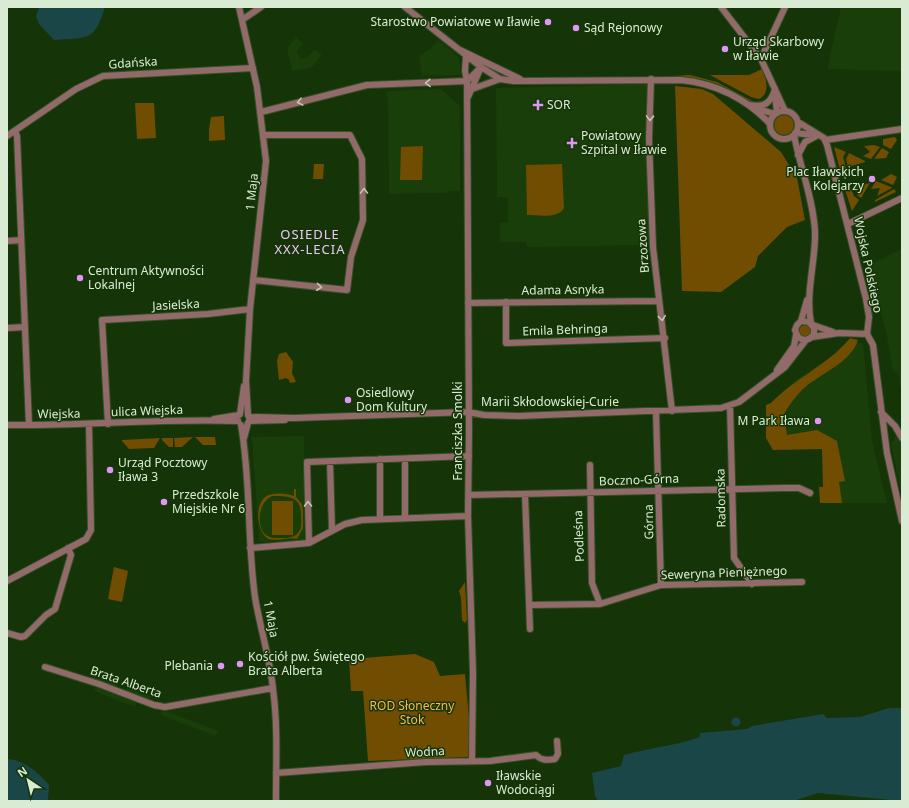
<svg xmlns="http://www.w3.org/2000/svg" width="909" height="808" font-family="'Noto Sans',sans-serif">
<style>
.built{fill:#193e0a}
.green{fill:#704d00;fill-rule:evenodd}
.water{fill:#1b4647}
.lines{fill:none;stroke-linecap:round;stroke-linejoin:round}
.minor-casing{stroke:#345128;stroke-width:8}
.minor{stroke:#936a6a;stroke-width:6}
.rail{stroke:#819978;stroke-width:1.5;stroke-dasharray:5 5;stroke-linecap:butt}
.oneway{stroke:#c4c5b4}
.poi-dot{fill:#de98f3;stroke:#153408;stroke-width:1.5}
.labels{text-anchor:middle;stroke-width:3;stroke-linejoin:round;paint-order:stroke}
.poi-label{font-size:12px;fill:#d9ecd3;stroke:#153408;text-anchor:start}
.street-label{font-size:12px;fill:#d9ecd3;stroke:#153408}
.park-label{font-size:12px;fill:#fbba47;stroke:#153408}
.neighbourhood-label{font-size:13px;letter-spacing:1px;fill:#edc7f9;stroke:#153408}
</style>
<rect width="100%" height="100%" fill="#153408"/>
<path class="built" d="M841 7H902V71L827 69Z
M296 37 303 44 297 51 300 59 306 58 315 49 322 55 311 68 292 71 287 48Z
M438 40 459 57 461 75 422 76 419 56 431 48Z
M647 84 650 245 527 247 526 242H500V223H508V197H497L496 88Z
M441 89 460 106V191H448L447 193 389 194 388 99 386 91Z
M902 249V387H900L898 371 893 372 887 336 869 265Z
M847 342 863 343 872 440 887 503H820L819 487H823L822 449 773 450 766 438V405L771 403 796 380 835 354Z
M902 428V496L891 443Z
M304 436V540L262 542 259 540 252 437Z
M93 674 117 683 116 688 91 678Z
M96 686 137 702 135 707 94 691Z
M128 688 151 696 149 700 126 692Z
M163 710 218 731 216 736 161 715Z"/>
<path class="green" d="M762 69C766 78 771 94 759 99L751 97 710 75H749Z
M690 75 717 82 754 102 763 101 765 103C746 104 738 94 722 86 706 79 690 77 673 76Z
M675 86 702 89 713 94 781 152 797 178 805 220 787 227 758 256 755 267 721 292 682 291Z
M135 103H154L156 138 137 139Z
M774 125a10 10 0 1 1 20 0a10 10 0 1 1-20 0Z
M224 116 225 140 209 141V129L211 117Z
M895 137 897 140 891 149 883 145V139Z
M874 145 880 147 871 159 863 156 870 152 864 146Z
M423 146 422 180H400L401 147Z
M834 147 846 152 843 157 846 168 840 170Z
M882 148 889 152 886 158 874 159Z
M849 153 865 161V162L848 167 846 159Z
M314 164H324L323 179H313Z
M562 164 564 208C558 219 538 215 527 215L526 165Z
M891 174 897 177 893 185 881 180Z
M876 181 891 187 892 188 877 196 880 188 871 189Z
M870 183 861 198 858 196 854 187Z
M851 188 854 196 859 200 852 211 845 190Z
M894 189 896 192 875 202V200Z
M799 331a6 6 0 1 1 12 0a6 6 0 1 1-12 0Z
M850 338 858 340C851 363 819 374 803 389 796 396 789 405 784 414L787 435 817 430 837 441 845 481 839 482 842 503H820L819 487H823L822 449 773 450 766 438V405L771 403C795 378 828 365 850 338Z
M286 352 293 362 292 373 296 382 290 383 289 380 286 378 279 380 277 361 279 354Z
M193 437 182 447H175L174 438Z
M195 437H215L216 445H203Z
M160 438 154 448 129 449 122 441V440Z
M162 438H173V447H169L162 440Z
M294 489H296V497L302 504 303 511V528L297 539C289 536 276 543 267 538 257 531 255 507 264 498 271 492 286 493 294 496ZM273 496C288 496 301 496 301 515 301 520 302 525 300 530 297 536 291 538 284 538 278 538 271 539 266 535 255 526 259 500 273 496Z
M272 501H293V535H272Z
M114 567 128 571 122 602 108 599Z
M465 582 467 620 465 623 462 620 461 598 459 591Z
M415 654 434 662 440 676 465 674 470 729 468 757 368 761 363 691H351L349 659Z"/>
<path class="water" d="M39 7H105C94 43 87 37 54 40L39 24 36 16Z
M889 708H902V801L818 793 793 801H598L595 796 592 773 621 766 624 755C649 748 675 746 700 737V733L747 729 752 726 823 714 827 718 860 717Z
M731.5 722a4.5 4.5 0 1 1 9 0a4.5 4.5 0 1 1-9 0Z
M7 759C24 760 38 772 49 785L48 801H7Z"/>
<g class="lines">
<defs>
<path id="minor" d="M239 7 257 87 266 161 250 309 246 381 248 415
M405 7 481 67 500 79 514 81 681 80C715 83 747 99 770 124
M721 7 761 59 785 111
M242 20 261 7
M460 50 520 79
M466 57 465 71 467 81 469 430 468 516 473 673 472 761
M761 59 785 7
M651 79 649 139 653 247 672 411
M467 81 481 67
M472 89 500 79
M775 94 777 113
M468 97 481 67
M750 105C764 108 771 103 775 89
M755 108 775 114
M770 125a14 14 0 1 1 28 0a14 14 0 1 1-28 0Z
M261 112 367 85 467 81
M798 122 824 138 827 145 866 299 869 317 867 334
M15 131 17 136 29 425
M795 133 814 135
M794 135C800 167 813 198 815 231 816 261 805 293 811 323
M7 136 76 89 103 76 253 68
M825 140 902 129
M798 155 805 142 818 135
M848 224 902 198
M7 241 21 240
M253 280 347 290 351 257 363 220 362 159 350 135H264
M506 302V343L665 338
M468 303 659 301
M801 321 809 322 814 328V334C810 340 804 342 798 337L795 330 797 325 801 321 807 300
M813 325 833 332
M7 328 25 327
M867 334 873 345 887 453 902 521
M812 337 839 333 867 334
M777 370 794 346 796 335
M730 406 734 558 752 584
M656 412 661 585
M881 412 895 426 902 438
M240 414 244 386
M249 417 294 418 468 412 484 415 519 416 721 408 739 402 785 367 806 340
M214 419 239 415
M249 421 285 420
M108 424 102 320 208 314 250 309
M7 425C84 426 161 418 238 421
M241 425C251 481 247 540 255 597 260 628 270 658 273 689 278 726 276 764 276 801
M244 438 248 423
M380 459V519
M405 459V518
M330 462 332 531
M590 465 592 583 600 604
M525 494 530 629
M469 495 784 488H799L810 493
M309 543 307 462 469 456
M250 548 309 543 345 524 362 520 468 516
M7 581 86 539 91 530 89 425
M529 605 600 604 661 585 802 582
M7 633 21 637 25 636 46 615 55 609 71 555 68 548
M45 667 99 684 154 705 165 707 273 688
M276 773 426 762 490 761 536 755C542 761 547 760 555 759L558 754 557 741"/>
</defs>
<use href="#minor" class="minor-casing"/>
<use href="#minor" class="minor"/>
<path class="rail" d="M844 174 847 184"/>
</g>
<defs><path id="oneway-chevron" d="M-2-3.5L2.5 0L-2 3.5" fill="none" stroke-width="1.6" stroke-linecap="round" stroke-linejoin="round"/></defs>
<g class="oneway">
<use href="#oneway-chevron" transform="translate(428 83) rotate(178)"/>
<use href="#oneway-chevron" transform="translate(300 102) rotate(166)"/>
<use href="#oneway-chevron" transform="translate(650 118) rotate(92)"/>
<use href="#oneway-chevron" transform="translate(364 191) rotate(-90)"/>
<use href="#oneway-chevron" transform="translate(319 287) rotate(6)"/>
<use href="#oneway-chevron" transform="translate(662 318) rotate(82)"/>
<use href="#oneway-chevron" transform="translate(308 504) rotate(-91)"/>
</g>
<g class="poi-dot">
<circle cx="548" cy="22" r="4"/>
<circle cx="576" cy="28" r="4"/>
<circle cx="725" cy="49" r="4"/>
<path d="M536 99h4v4h4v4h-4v4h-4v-4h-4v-4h4z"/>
<path d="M570 137h4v4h4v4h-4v4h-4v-4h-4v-4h4z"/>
<circle cx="872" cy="179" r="4"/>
<circle cx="80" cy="278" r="4"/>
<circle cx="348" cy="400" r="4"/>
<circle cx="818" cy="421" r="4"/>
<circle cx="110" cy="470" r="4"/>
<circle cx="164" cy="502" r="4"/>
<circle cx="240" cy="664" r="4"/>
<circle cx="221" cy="666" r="4"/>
<circle cx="488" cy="783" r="4"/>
</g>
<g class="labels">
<g class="poi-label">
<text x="540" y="26" text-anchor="end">Starostwo Powiatowe w Iławie</text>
<text x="584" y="32">Sąd Rejonowy</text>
<text x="733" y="46">Urząd Skarbowy<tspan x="733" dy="14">w Iławie</tspan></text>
<text x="547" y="109">SOR</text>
<text x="581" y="140">Powiatowy<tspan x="581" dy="14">Szpital w Iławie</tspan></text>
<text x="864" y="176" text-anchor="end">Plac Iławskich<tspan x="864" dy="14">Kolejarzy</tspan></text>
<text x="88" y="275">Centrum Aktywności<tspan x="88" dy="14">Lokalnej</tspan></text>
<text x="356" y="397">Osiedlowy<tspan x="356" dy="14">Dom Kultury</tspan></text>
<text x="810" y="425" text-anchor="end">M Park Iława</text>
<text x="118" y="467">Urząd Pocztowy<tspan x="118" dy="14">Iława 3</tspan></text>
<text x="172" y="499">Przedszkole<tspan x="172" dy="14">Miejskie Nr 6</tspan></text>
<text x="248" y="661">Kościół pw. Świętego<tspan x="248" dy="14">Brata Alberta</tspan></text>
<text x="213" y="670" text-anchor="end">Plebania</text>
<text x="496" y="780">Iławskie<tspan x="496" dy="14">Wodociągi</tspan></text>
</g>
<g class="street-label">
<text transform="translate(133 63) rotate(-4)" y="4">Gdańska</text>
<text transform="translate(252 192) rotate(-84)" y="4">1 Maja</text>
<text transform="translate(643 246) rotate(-94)" y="4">Brzozowa</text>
<text transform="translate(868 265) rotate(78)" y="4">Wojska Polskiego</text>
<text transform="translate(563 290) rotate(-1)" y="4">Adama Asnyka</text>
<text transform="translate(176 305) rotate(-3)" y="4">Jasielska</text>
<text transform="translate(565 330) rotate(-2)" y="4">Emila Behringa</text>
<text x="550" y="406">Marii Skłodowskiej-Curie</text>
<text transform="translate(147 411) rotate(-2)" y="4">ulica Wiejska</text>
<text transform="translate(59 414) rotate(-1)" y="4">Wiejska</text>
<text transform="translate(458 431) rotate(-90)" y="4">Franciszka Smolki</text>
<text transform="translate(639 480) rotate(-2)" y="4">Boczno-Górna</text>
<text transform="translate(721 498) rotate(-91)" y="4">Radomska</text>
<text transform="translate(649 522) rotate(-91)" y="4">Górna</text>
<text transform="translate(579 536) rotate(-92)" y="4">Podleśna</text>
<text transform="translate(724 573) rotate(-2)" y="4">Seweryna Pieniężnego</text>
<text transform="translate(271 619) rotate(79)" y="4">1 Maja</text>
<text transform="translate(126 682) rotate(19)" y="4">Brata Alberta</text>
<text transform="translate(425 752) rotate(-3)" y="4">Wodna</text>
</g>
<g class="park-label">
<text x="412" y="710">ROD Słoneczny<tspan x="412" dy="14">Stok</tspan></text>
</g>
<g class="neighbourhood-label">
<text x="310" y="239">OSIEDLE<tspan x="310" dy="15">XXX-LECIA</tspan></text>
</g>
</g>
<rect width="909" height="808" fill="none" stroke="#d9ecd3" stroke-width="16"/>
<g transform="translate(28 780) rotate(325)" stroke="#153408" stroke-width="3" paint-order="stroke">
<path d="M0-3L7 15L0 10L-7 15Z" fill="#d9ecd3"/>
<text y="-6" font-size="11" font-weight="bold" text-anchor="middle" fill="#d9ecd3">N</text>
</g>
</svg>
